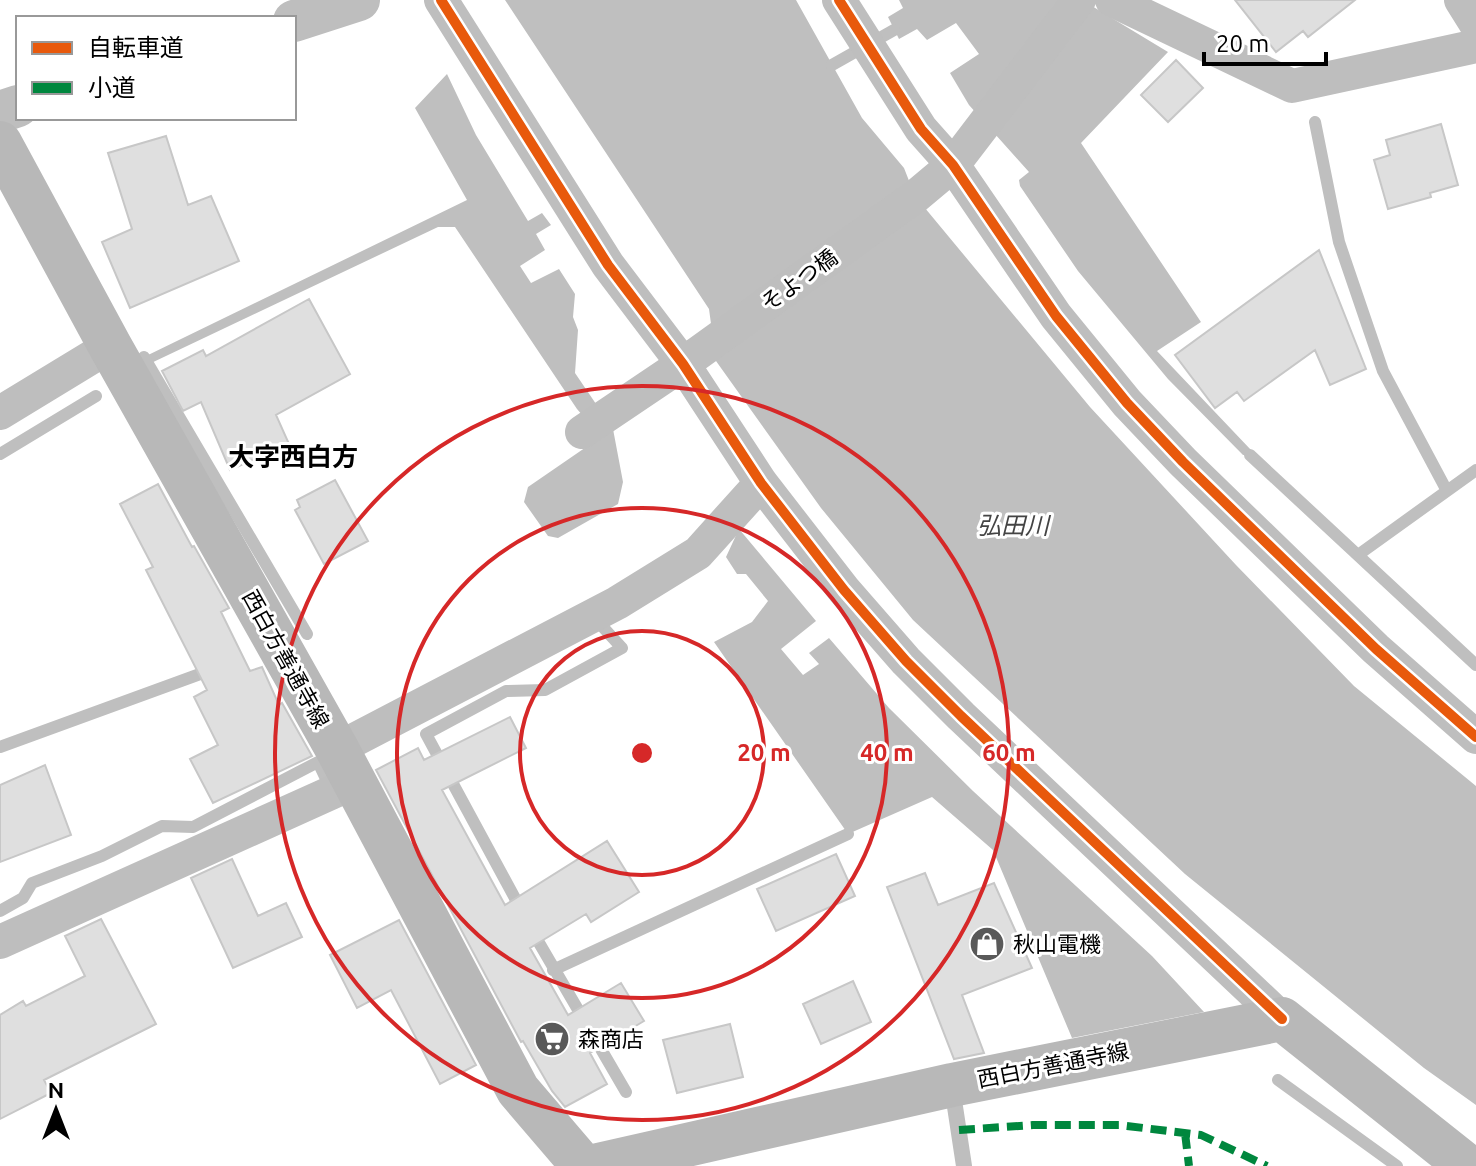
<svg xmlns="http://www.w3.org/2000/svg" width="1476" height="1166" font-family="Ubuntu,'Noto Sans JP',sans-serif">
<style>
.water{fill:#bfbfbf}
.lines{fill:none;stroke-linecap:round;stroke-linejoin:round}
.stream{stroke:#bfbfbf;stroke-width:12}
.building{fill:#dfdfdf;stroke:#c7c7c7;stroke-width:2}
.service{stroke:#bebebe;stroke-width:16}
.minor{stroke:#bebebe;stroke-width:34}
.tertiary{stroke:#bebebe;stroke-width:42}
.secondary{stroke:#b8b8b8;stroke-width:44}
.quiet{stroke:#00873e;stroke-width:8;stroke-dasharray:16 8;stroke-linecap:butt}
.cycleway-casing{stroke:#fff;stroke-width:15}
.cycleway{stroke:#e8590c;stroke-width:10}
.ring{fill:none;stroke:#d62828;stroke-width:4}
.labels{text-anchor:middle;stroke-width:6;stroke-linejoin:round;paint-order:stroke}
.street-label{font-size:22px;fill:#000;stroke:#fff}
.poi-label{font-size:22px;fill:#000;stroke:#fff;text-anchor:start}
.water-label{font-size:24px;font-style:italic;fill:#444;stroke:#fff}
.quarter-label{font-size:26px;font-weight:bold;fill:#000;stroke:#fff}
.centre{fill:#d62828;stroke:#fff;stroke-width:4}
.ring-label{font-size:24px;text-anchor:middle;font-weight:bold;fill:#d62828;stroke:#fff;stroke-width:6;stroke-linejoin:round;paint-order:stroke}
</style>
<rect width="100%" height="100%" fill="#fff"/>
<path class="water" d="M505 0H796L862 118 904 168 915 196 1090 407 1236 565 1354 686 1476 786V1105L1424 1068 1185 874 913 620 821 508 716 361 709 309Z
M899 0H1082L1168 52 1081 143 1201 322 1157 351 1251 450 1250 455H1243L1168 379 1078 271 1020 186 1019 180 1029 172 969 105 950 73 979 54 956 23 927 40 917 29 899 39 888 17 903 8Z
M447 74 476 135 528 221 542 213 551 225 536 234 545 250 520 266 531 283 559 269 575 294 573 317 578 330 575 373 613 429 623 482 618 504 558 538 548 536 524 502 528 487 592 443 597 432 577 409 455 227H438L147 365 144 357 467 200 415 108Z
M739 529 816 621 781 649 803 675 819 664 809 653 829 638 889 708 973 791 1152 956 1204 1012 1072 1038 993 850 932 797 848 834 714 642 752 622 768 601 746 574H737L726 557Z"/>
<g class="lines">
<path class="stream" d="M832 65 894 30
M1315 122 1339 242 1383 371 1447 491
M144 357 307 634
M0 454 96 396
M1250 455 1476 665
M1358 555 1476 470
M0 747 211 670
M0 911 23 898 32 883 102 856 162 826 193 827 318 762 327 781
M523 913 426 734 506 691 545 690 622 648 601 625
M531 929 626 1092
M553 970 848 834
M1278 1080 1397 1166"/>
</g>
<path class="building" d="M1235 0H1355L1308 37 1303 31 1276 52Z
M1176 60 1203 88 1168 122 1141 95Z
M1441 124 1458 185 1430 193 1431 197 1388 209 1374 160 1390 155 1386 140Z
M166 136 188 205 211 196 239 261 130 308 102 242 132 229 108 153Z
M1319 250 1366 369 1330 385 1315 350 1244 401 1237 392 1215 408 1175 355Z
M309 299 350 374 276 415 289 444 230 470 201 402 183 411 162 371 203 350 206 356Z
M335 480 368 541 324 564 295 510 300 507 297 500Z
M158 484 192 547 194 546 229 608 221 612 250 671 262 667 279 705 282 703 312 756 213 803 190 759 218 745 194 697 207 690 146 570 153 567 120 504Z
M510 717 526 748 442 790 505 905 607 841 639 892 591 922 586 914 530 948 568 1015 621 983 644 1021 590 1053 607 1084 565 1107 552 1091 523 1041 521 1042 376 770 418 748 424 760Z
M45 765 71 835 0 862V785Z
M836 854 855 896 776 931 757 889Z
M232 859 258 916 286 903 302 937 233 968 191 878Z
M925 873 938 905 994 883 1032 968 962 995 984 1053 954 1059 887 887Z
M101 919 156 1024 44 1080 51 1093 0 1119V1015L23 1001 26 1006 85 976 65 936Z
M399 920 476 1065 440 1084 391 990 357 1008 330 955Z
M853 981 871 1022 821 1044 803 1004Z
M730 1024 743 1077 677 1093 663 1040Z"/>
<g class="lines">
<path class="service" d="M952 1087 964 1166"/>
<path class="minor" d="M441 0 608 265 683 364 761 483 844 590 906 661 961 716 1282 1019
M839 0 921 129 953 165 1056 316 1127 403 1183 462 1376 649 1476 737
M1112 0 1292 86 1476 46
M1461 0 1476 24
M0 413 110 346
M582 432 683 364 916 196 953 165 1079 0
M337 749 617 603 698 553 761 483
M0 942 355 782"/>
<path class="tertiary" d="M294 21 359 0
M0 112 18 106"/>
<path class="secondary" d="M0 143 110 346 337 749 518 1090 583 1166
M594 1166 952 1085 1282 1019 1467 1166"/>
<path class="quiet" d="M959 1130 1033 1125H1119L1201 1135 1267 1166
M1185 1133 1189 1166"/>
<defs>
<path id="cycleway" d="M441 0 608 265 683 364 761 483 844 590 906 661 961 716 1282 1019
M839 0 921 129 953 165 1056 316 1127 403 1183 462 1376 649 1476 737"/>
</defs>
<use href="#cycleway" class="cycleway-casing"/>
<use href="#cycleway" class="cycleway"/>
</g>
<g class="ring">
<circle cx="642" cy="753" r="122"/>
<circle cx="642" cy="753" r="245"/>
<circle cx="642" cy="753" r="367"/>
</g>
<defs>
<symbol id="shop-disc" viewBox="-11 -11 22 22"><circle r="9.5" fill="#595959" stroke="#fff"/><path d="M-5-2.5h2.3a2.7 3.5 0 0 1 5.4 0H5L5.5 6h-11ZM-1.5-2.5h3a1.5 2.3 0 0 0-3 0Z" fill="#fff"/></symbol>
<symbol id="supermarket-disc" viewBox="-11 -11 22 22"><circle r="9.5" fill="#595959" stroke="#fff"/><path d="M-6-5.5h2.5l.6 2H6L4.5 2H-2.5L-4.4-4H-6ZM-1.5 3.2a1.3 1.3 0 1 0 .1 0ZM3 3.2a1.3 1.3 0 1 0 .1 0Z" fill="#fff"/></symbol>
</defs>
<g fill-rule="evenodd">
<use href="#shop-disc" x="967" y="924" width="40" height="40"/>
<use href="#supermarket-disc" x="532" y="1019" width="40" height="40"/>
</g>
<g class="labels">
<g class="street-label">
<text transform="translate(799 280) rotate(-36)" y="8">そよつ橋</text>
<text transform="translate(286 659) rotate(61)" y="8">西白方善通寺線</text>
<text transform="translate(1053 1065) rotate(-11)" y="8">西白方善通寺線</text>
</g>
<g class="poi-label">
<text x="1013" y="952">秋山電機</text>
<text x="578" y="1047">森商店</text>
</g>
<g class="water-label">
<text x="1013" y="534">弘田川</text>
</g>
<g class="quarter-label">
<text x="293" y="466">大字西白方</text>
</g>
</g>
<circle cx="642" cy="753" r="12" class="centre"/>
<g class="ring-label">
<text x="764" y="761">20 m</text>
<text x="887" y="761">40 m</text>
<text x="1009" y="761">60 m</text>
</g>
<rect x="16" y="16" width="280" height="104" fill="#ffffff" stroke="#999999" stroke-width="2"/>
<rect x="32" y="42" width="40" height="12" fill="#e8590c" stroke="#999999" stroke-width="2"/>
<text x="88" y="56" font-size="24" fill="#000000">自転車道</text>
<rect x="32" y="82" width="40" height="12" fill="#00873e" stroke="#999999" stroke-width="2"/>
<text x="88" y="96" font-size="24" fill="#000000">小道</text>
<g transform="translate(56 1110)" stroke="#ffffff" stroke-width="6" paint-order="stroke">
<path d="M0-6L14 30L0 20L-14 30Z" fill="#000000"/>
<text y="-12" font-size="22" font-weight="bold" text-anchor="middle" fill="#000000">N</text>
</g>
<path d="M1204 52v12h122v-12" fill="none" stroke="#000000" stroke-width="4"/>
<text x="1216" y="52" font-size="24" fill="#000000" stroke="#ffffff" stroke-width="6" paint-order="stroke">20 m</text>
</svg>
